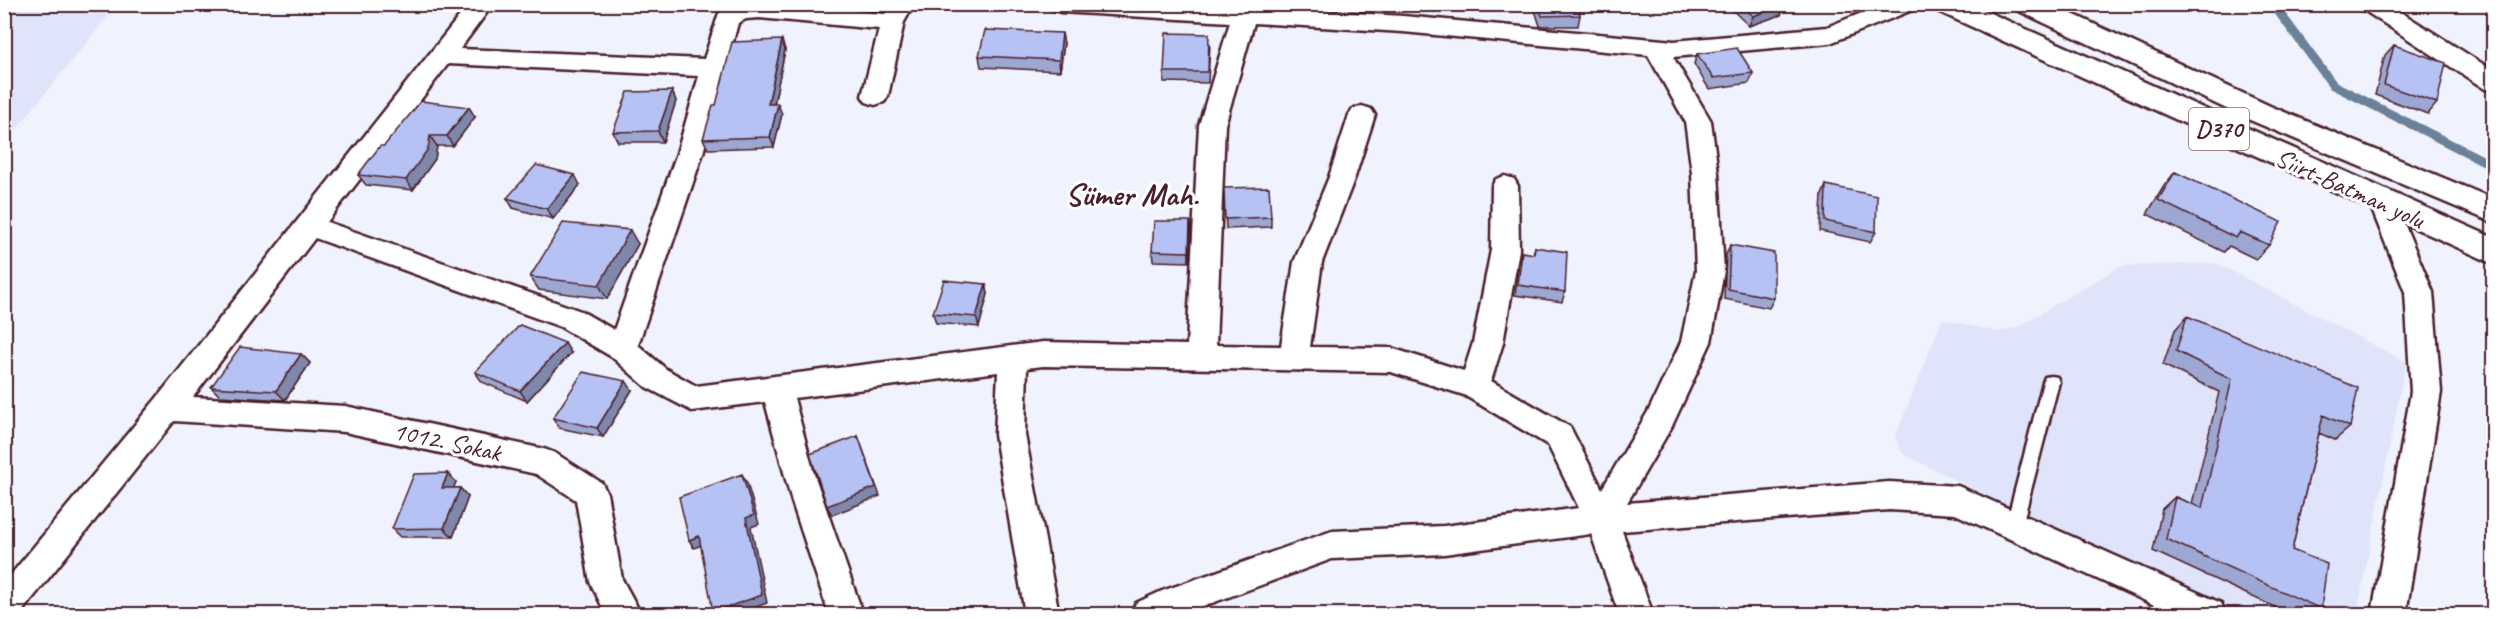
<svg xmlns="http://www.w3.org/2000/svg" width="2498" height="619" font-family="Caveat,sans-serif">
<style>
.built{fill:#dfe4fa}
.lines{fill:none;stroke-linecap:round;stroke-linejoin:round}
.stream{stroke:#6b8199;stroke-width:9}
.service-casing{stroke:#4a1f2b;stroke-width:5}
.minor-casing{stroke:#4a1f2b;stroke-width:5}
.trunk-casing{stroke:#4a1f2b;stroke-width:5}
.service{fill:#fff;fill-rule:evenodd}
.minor{fill:#fff;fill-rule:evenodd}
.trunk{fill:#fff;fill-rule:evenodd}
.wall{fill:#9da7d1;stroke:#4a1f2b;stroke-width:1.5}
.shaded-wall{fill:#7f88aa;stroke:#4a1f2b;stroke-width:1.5}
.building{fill:#b6c2f3;stroke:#4a1f2b;stroke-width:1.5}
.labels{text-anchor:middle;stroke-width:6;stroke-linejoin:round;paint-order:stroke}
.shield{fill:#fff;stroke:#80626b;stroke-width:1.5}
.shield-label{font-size:24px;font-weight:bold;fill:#4a1f2b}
.street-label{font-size:26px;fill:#4a1f2b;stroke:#fff}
.district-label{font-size:32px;font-weight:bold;fill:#4a1f2b;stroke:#fff}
</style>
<rect width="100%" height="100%" fill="#f0f3fd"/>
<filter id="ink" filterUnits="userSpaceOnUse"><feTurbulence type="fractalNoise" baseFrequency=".0167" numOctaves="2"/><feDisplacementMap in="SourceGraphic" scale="12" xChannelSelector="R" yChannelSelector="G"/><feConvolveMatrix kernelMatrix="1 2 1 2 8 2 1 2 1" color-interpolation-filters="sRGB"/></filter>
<g filter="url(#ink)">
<path class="built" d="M5 4 117 5 5 143 4 5Z
M2216 263 2406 362 2357 614H2225L1903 454 1895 438 1942 319 1998 332 2017 327 2121 266Z"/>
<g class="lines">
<path class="stream" d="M2273 4 2333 85 2494 166"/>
<defs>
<path id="service" d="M2051 376 2057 377 2059 382 2022 525 2020 530 2014 532 2008 530 2006 525 2043 382 2045 377Z"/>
<path id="minor" d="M469 4H493L460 49 704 59 719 13 740 4H784L885 14 891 4H914L904 22 888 96 884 102 875 105 866 102 862 96 879 29 759 18 746 19 738 23 703 153 638 345 666 369 696 386 1043 342 1187 345 1199 125 1230 22 1060 12 1052 9 1049 4H1201L1403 16 1674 41 1827 27 1884 4H1918L1915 9 1830 43 1673 57 1711 121 1718 173 1724 271 1711 342 1672 426 1627 503 1889 482 1958 486 2221 603 2226 614H2174L1955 514 1889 510 1622 531 1653 614H1619L1591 534 1444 554 1332 559 1182 614H1131L1136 603 1162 591 1332 531 1444 526 1579 508 1548 445 1464 395 1391 372 1043 366 1027 368 1025 435 1059 614H1025L995 435 998 372 794 398 814 474 863 614H829L792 502 765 402 692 411 646 387 612 357 561 327 315 238 193 397 345 406 544 449 555 453 602 483 607 493 622 579 641 614H606L590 582 576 500 536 474 345 432 174 421 20 614H4V583L156 399ZM1254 23 1403 32 1648 55 1685 121 1692 173 1696 271 1681 342 1649 410 1602 489 1570 427 1491 381 1503 343 1519 250 1518 186 1514 179 1505 176 1496 179 1492 186 1491 250 1473 343 1464 371 1391 348 1310 347 1322 262 1355 177 1375 115 1371 109 1362 106 1353 109 1349 115 1329 177 1294 262 1281 346 1216 345 1225 125ZM448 64 699 76 677 153 614 330 581 311 327 222Z
M2359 4H2388L2494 71V91L2485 89 2362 9Z
M2382 192 2391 195 2395 202 2433 292 2441 392 2406 614H2372L2411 392 2405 292 2369 202 2373 195Z"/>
<path id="trunk" d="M1932 4H1970L2494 238V264L1935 10Z
M2014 4H2051L2270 106 2494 199V223L2250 120 2017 10Z"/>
</defs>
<use href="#service" class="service-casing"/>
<use href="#minor" class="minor-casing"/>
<use href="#trunk" class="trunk-casing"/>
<use href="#service" class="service"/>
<use href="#minor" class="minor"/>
<use href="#trunk" class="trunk"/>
</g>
<path class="wall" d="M537 4H561L559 8Z
M1533 4H1577L1580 15 1578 26H1540Z
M1726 4H1785L1781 15 1749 26Z
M1064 43 1060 71 981 67 979 56Z
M1210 44 1208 83 1164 82V72Z
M2394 45 2437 103 2428 114 2375 95 2385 55Z
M785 50 774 104 782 114 774 147 708 149 703 139 716 105Z
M1697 54 1753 73 1749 83 1709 89 1694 64Z
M672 91 676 101 663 142H618L613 132Z
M475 117 453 146H437L435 159 413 190 366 185 358 175 384 146Z
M2175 172 2269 245 2256 259 2229 246 2224 252 2147 214 2164 186Z
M580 185 553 219 513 208 507 198Z
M1826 185 1876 232 1870 242 1820 231 1822 195Z
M1224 188 1271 217V227L1226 229Z
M1191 231 1189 262 1153 261 1152 251Z
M638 244 607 299 539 290 530 277Z
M1730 245 1774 298 1769 308 1724 299 1726 255Z
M1535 247 1565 292 1562 302 1515 295 1519 262 1522 252 1533 254Z
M986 284 988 294 979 327 936 323 933 313Z
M2187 316 2350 427 2335 440 2319 433 2292 550 2321 609 2314 615H2292L2153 551 2162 509 2175 497 2192 504 2219 392 2163 365 2175 330Z
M571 353 527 401 482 382 475 372Z
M301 354 310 363 285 400 220 396 211 387Z
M632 390 603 437 559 428 553 418Z
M448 473 456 482 453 488H460L468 497 453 537H400L392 529Z"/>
<path class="shaded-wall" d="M1785 5 1781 15 1749 26 1753 16Z
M1062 33 1064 43 1060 71 1059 60Z
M782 40 785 50 772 114 768 104Z
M672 91 676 101 663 142 658 131Z
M778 104 782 114 774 147 770 137Z
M469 107 475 117 453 146 447 136Z
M430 136 437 146 435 159 413 190 406 180Z
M575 175 580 185 553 219 547 209Z
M1190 221 1191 231 1189 262V252Z
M630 230 638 244 607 299 599 285Z
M986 284 988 294 979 327 976 317Z
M565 343 571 353 527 401 520 391Z
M301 354 310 363 285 400 276 391Z
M626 381 632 390 603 437 597 428Z
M858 436 880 496 832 515 827 506Z
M448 473 456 482 450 497 442 488Z
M742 474 747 483 759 524 751 527 767 603 734 615H715L713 612 746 518Z
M460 488 468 497 453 537 444 528Z
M699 536 704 544 694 548 689 540Z"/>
<path class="building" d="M1538 4H1577L1580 15 1542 16Z
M1740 4H1785V5L1753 16Z
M985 30 1062 33 1059 60 979 56Z
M1166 33 1209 34 1208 72H1164Z
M782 40 768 104H778L770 137 703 139 713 105H716L732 42Z
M2394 45 2446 63 2437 103 2384 85Z
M1737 48 1753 73 1713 78 1697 54Z
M672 91 658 131 613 132 628 92Z
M421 101 469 107 447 136H430L428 149 406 180 358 175 380 146H384Z
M536 165 575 175 547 209 507 198Z
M2175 172 2281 222 2269 245 2240 232 2236 238 2158 200Z
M1826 185 1877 196 1876 232 1825 221Z
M1269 187 1271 217 1225 219 1224 188Z
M1154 221H1190L1189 252 1152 251Z
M563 223 630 230 599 285 530 277Z
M1730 245 1774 253V298L1728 289Z
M1535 247 1567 252 1565 292 1518 285 1522 252 1534 254Z
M944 280 986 284 976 317 933 313Z
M2187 316 2358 388 2350 427 2323 415 2292 550 2327 564 2321 609 2166 539 2175 497 2202 508 2232 379 2176 351Z
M520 325 565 343 520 391 475 372Z
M240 347 301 354 276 391 211 387Z
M583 372 626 381 597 428 553 418Z
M858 436 876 487 827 506 810 454Z
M448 473 442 488H460L444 528 392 529 414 474Z
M742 474 754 515 746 518 762 595 713 612 699 536 689 540 679 497Z
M1811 611 1813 615H1793Z"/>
</g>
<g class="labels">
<rect class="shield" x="2189" y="108" width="60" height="42" rx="4.5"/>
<g class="shield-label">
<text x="2219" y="137">D370</text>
</g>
<g class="street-label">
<text transform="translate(2350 188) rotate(24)" y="9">Siirt-Batman yolu</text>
<text transform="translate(447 441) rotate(12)" y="9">1012. Sokak</text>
</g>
<g class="district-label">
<text x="1132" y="205">Sümer Mah.</text>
</g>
</g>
<rect width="2498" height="619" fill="none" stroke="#fff" stroke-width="24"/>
<rect x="12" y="12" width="2474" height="595" fill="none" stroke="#4a1f2b" stroke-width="2" filter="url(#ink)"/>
</svg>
